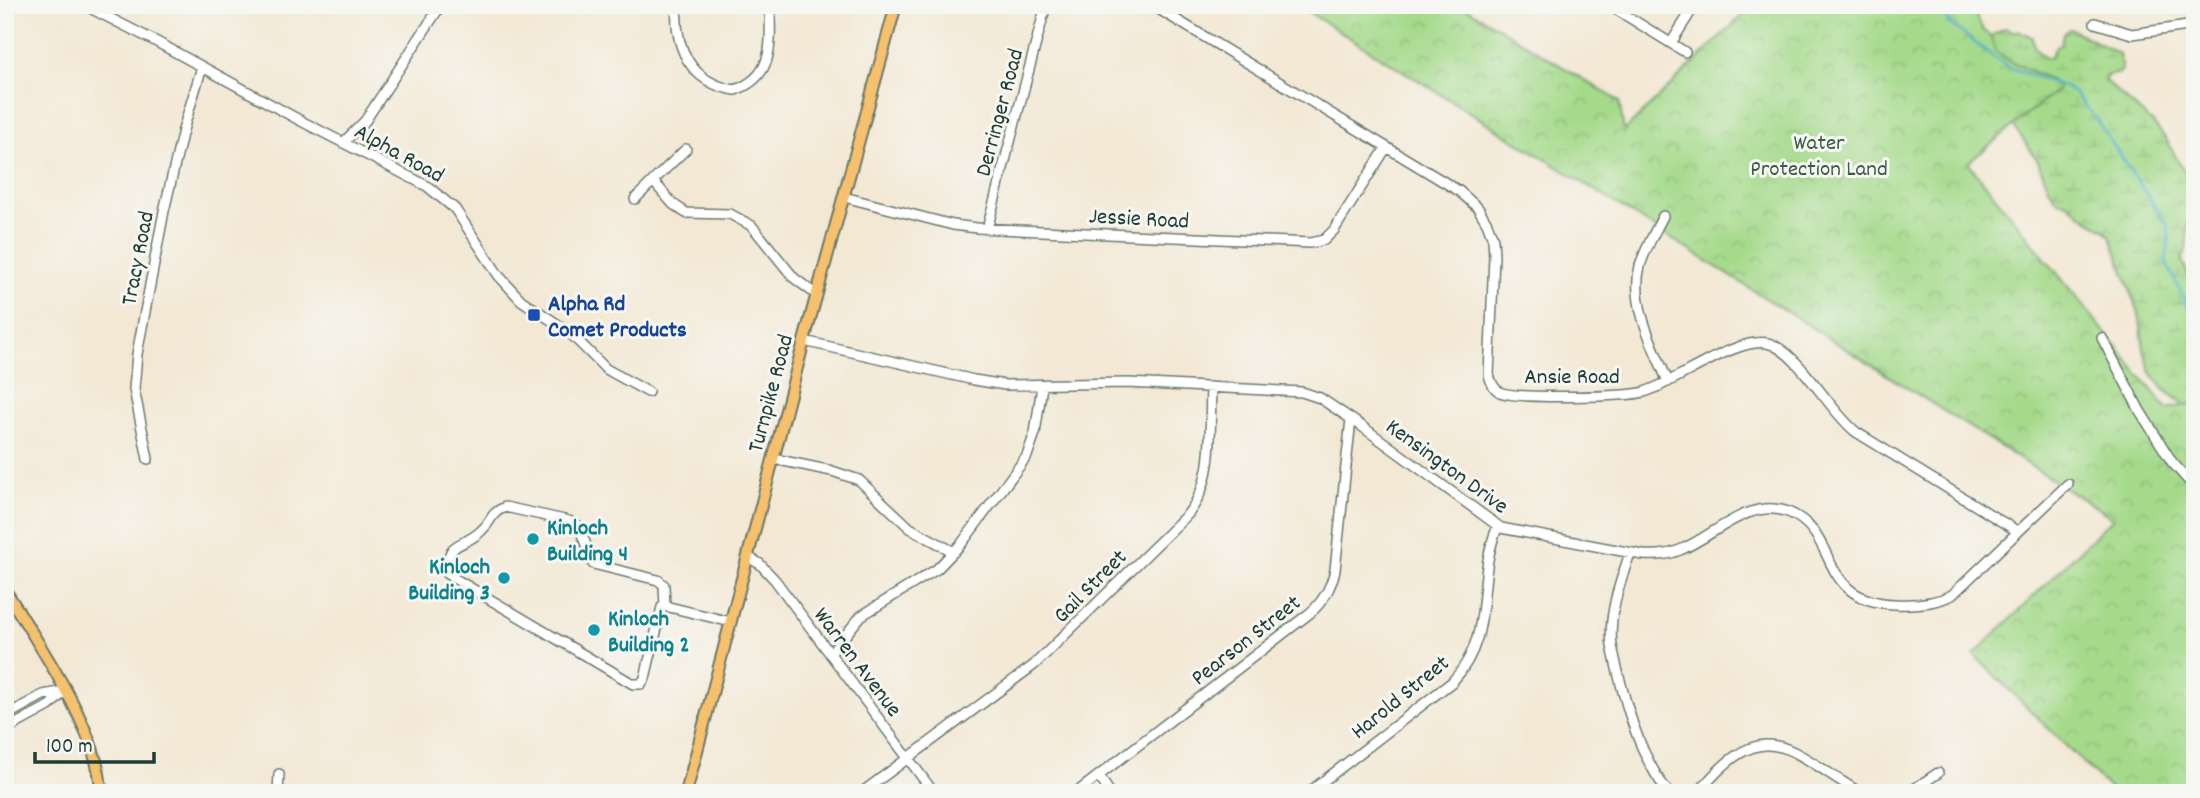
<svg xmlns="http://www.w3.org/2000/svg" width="2200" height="798" font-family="Dekko,sans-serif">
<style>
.wetland{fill:url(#wetland-marsh);stroke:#628c60;stroke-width:2}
.park{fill:url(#park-crowns);stroke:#628c60;stroke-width:2}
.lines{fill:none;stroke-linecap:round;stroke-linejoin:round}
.stream{stroke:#53afd1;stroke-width:2.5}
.minor-casing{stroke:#69796c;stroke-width:12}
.major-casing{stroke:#69796c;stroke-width:14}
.minor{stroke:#fff;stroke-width:9}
.major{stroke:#f7c06c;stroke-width:10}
.transit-dot{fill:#1a4fb4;stroke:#f6f6f2;stroke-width:2.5}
.culture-dot{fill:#0f9aa8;stroke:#f6f6f2;stroke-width:2.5}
.labels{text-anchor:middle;stroke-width:6;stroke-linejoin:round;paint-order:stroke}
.street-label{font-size:23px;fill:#1f3d34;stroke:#f6f6f2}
.park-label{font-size:23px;fill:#3a5c45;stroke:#f6f6f2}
.transit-label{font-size:23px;font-weight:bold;fill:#164399;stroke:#f6f6f2;text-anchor:start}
.culture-label{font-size:23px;font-weight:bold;fill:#0d838f;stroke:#f6f6f2;text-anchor:start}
</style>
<defs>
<pattern id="wetland-marsh" width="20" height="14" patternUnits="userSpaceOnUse" patternTransform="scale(1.75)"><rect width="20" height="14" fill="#a5da8b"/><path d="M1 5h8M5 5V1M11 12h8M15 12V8" fill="none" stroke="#8ebc79"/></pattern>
<pattern id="park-crowns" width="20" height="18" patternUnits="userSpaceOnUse" patternTransform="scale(1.75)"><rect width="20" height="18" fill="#a5da8b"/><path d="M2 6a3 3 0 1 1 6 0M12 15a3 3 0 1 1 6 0" fill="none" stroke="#8ebc79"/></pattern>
</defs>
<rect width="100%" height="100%" fill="#f6f6f2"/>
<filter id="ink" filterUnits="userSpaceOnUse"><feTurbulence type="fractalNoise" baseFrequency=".0143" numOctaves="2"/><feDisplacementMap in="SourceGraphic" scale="14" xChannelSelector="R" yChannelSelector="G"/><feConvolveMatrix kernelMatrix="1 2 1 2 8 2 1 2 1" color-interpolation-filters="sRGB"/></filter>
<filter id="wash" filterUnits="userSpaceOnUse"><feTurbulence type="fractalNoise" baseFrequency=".00686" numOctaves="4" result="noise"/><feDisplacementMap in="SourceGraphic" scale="28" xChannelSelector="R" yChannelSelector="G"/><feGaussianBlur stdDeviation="1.57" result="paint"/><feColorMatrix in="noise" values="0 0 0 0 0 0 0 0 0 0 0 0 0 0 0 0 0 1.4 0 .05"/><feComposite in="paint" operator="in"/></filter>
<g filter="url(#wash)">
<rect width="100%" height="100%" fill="#f3e8d4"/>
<path class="wetland" d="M1873 5H1991L1968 20 1987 38 2005 28 2016 32 2018 30 2032 37C2032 46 2040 57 2050 58L2057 45H2061L2063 33 2070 29 2119 54 2122 70 2119 73 2106 76 2105 81 2153 123 2166 139 2193 188 2195 211 2188 225 2186 249 2182 261 2195 291V425L2184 405 2164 389 2150 371 2144 349 2139 313 2111 237 2106 231 2081 215 2068 203 2058 201 2049 188 2038 161 2011 122Z"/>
<path class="park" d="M1297 5H1461L1619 101 1624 131 1753 5H1970L1983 30 1990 36 1997 53 2005 60 2050 79 2058 89 1968 163 2167 409 2195 403V793H2114L1974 655 2113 518 1574 177Z"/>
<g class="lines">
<path class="stream" d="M1934 5 1949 23 2007 67 2063 86 2074 93 2095 118 2168 226 2169 239 2166 262 2195 322"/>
</g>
</g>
<g filter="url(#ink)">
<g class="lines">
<defs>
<path id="minor" d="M84 5 155 41 303 122 427 186 455 209 499 276 521 300 569 332 606 369 648 392
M677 5C674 47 690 83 735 90 776 76 770 41 770 5
M1152 5 1459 191 1478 208 1487 223 1493 239 1494 256 1489 375C1491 382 1493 388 1500 392 1514 399 1627 397 1644 392 1677 382 1736 337 1767 343 1797 349 1829 411 1856 432L2017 531
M1609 5 1685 52
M2095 23 2132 34 2195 25
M1671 43 1695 5
M343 143 365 121 441 5
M686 149 653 181 673 204 686 213 730 214 752 226 794 278 817 295
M844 197 953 225 977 228 1310 243 1324 240 1334 230 1386 148
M635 199 653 181
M1663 216C1655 232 1645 249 1640 266 1630 305 1654 347 1668 382
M987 229 1046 5
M2102 338 2140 411 2172 462 2195 488
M804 341 974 380 1005 385 1128 383 1302 392 1320 398 1360 425 1501 528 1643 555C1655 556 1668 555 1680 550 1713 537 1749 497 1788 512 1841 533 1815 601 1895 604 1915 605 1934 604 1952 595L2068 484
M148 459 134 389 137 354 164 211 183 130 202 67
M774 459 832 471 859 480 910 528 954 552
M505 507 569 521 579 526 593 564 658 580 664 585 665 606 662 607 645 678 641 684H633L447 574C447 537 462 550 482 530 493 520 489 514 505 507Z
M1630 553C1620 583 1608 615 1612 646 1622 693 1638 756 1669 793
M748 557 760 564 775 580 934 793
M665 606 731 622
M830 654 861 616 937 569 962 543 1027 456 1035 433 1042 386
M5 716 43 695 64 691
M5 730 49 706 65 691
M1099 776 1110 793
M278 793 279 774
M861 793 1034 665 1188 514C1216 479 1209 430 1211 387
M1076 793 1310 613C1324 601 1331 588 1335 570L1351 419
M1308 793 1452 682C1497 634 1474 580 1498 526
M1698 793C1766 710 1788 751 1861 793
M1908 793 1938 773"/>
<path id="major" d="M5 590C36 640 101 734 101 793
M686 793 804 341 896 5"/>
</defs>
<use href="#minor" class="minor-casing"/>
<use href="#major" class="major-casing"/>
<use href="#minor" class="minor"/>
<use href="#major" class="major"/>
</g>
</g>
<rect class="transit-dot" x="527" y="308" width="14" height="14" rx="3.5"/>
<g class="culture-dot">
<circle cx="533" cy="539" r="7"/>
<circle cx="504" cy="578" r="7"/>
<circle cx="594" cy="630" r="7"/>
</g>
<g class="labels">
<g class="street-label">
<text transform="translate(998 112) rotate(-75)" y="8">Derringer Road</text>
<text transform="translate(400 152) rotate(29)" y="8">Alpha Road</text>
<text transform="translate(1139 217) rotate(3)" y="8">Jessie Road</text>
<text transform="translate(136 258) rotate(-79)" y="8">Tracy Road</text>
<text x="1572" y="383">Ansie Road</text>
<text transform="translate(769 393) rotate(-75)" y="8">Turnpike Road</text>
<text transform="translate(1448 465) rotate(36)" y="8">Kensington Drive</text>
<text transform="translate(1089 585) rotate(-45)" y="8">Gail Street</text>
<text transform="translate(1245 639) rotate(-38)" y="8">Pearson Street</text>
<text transform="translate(859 661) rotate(53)" y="8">Warren Avenue</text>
<text transform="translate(1399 696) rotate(-39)" y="8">Harold Street</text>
</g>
<g class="park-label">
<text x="1819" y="149">Water<tspan x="1819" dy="26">Protection Land</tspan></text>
</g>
<g class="transit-label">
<text x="548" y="310">Alpha Rd<tspan x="548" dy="26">Comet Products</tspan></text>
</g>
<g class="culture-label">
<text x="547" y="534">Kinloch<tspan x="547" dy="26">Building 4</tspan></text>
<text x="490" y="573" text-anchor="end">Kinloch<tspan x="490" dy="26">Building 3</tspan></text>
<text x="608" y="625">Kinloch<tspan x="608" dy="26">Building 2</tspan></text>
</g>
</g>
<rect width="2200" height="798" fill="none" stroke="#f6f6f2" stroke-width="28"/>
<path d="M35 752v10h119v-10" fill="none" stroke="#1f3d34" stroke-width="3.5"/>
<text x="46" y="752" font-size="21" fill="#1f3d34" stroke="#f6f6f2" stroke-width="5" paint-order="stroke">100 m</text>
</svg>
